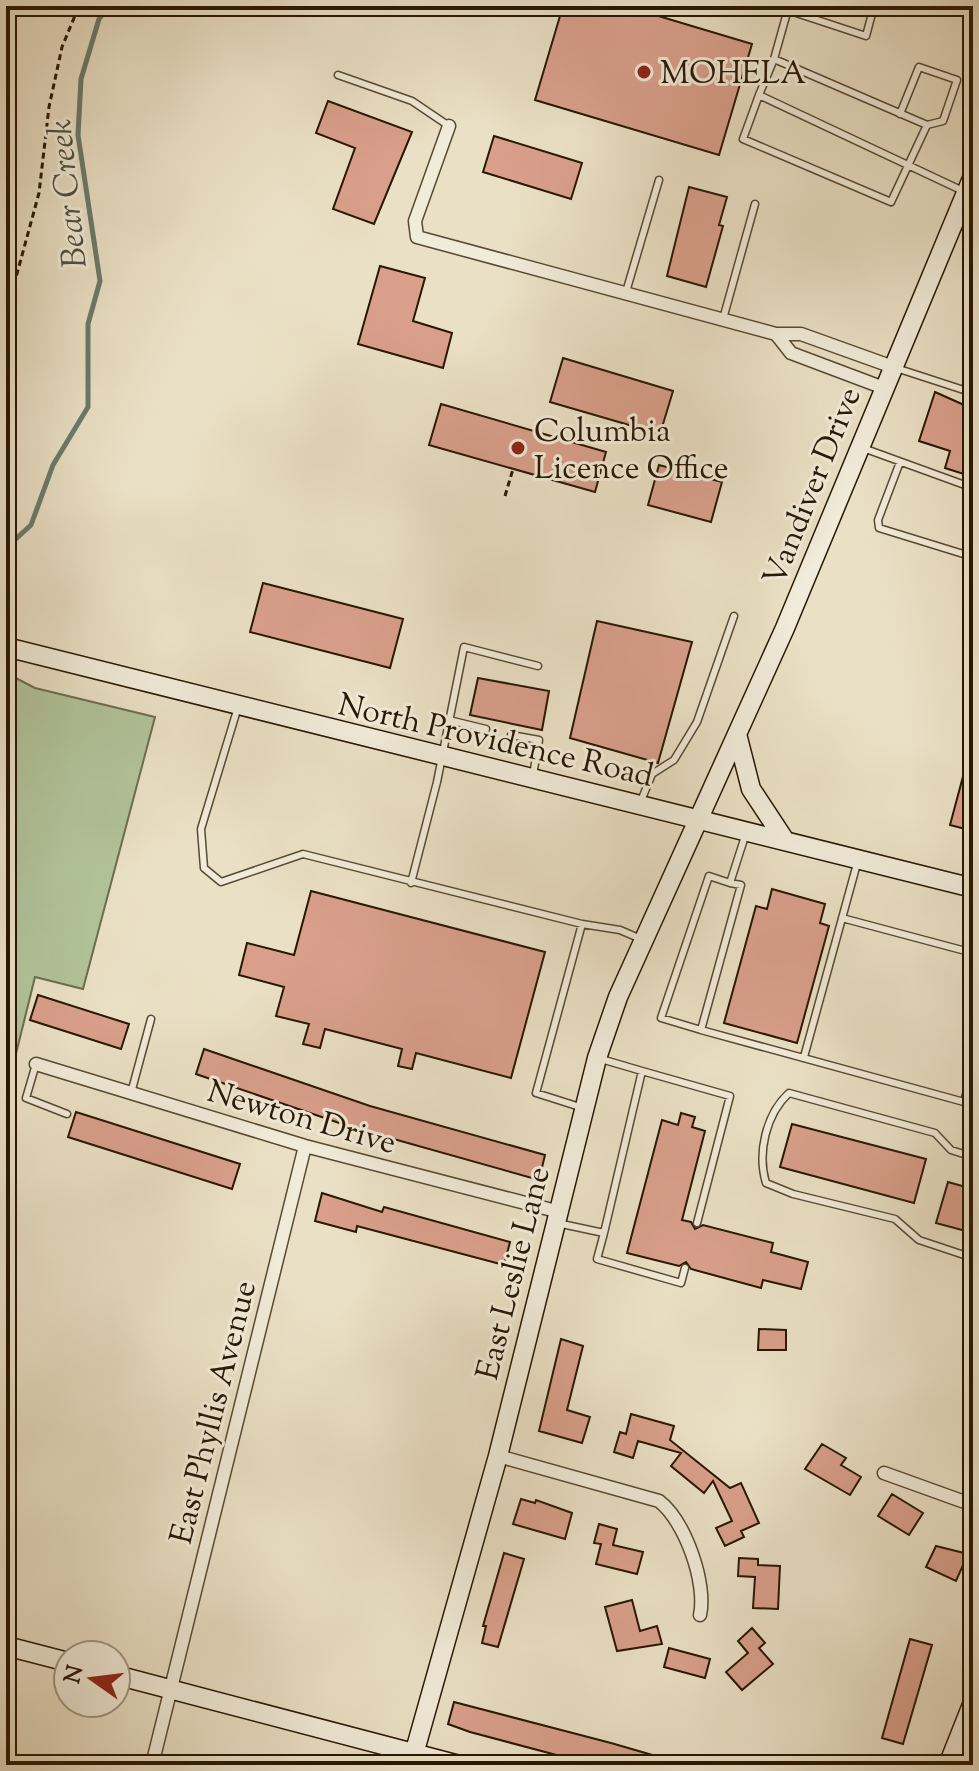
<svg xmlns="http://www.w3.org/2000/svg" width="979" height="1771" font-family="'Sorts Mill Goudy',serif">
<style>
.green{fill:#b1c39a;stroke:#6c6d4e;stroke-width:2}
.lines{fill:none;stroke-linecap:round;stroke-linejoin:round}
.stream{stroke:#6b7b6d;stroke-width:5}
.building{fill:#d99f8b;stroke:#281702;stroke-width:2}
.lane-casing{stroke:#584933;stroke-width:9}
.street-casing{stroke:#584933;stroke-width:15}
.secondary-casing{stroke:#281702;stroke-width:21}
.path{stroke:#281702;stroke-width:3;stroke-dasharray:6 4;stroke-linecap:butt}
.lane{stroke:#f1ebd9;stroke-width:6}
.street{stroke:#f1ebd9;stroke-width:12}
.secondary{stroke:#f1ebd9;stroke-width:18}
.poi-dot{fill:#8f2418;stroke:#f1ebd9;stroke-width:3}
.labels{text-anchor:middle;stroke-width:6;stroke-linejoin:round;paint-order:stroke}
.poi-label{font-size:32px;fill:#281702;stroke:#f1ebd9;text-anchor:start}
.street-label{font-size:32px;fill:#281702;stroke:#f1ebd9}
.water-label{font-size:34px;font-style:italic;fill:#4f5140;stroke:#f1ebd9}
</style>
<rect width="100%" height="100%" fill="#eae0c5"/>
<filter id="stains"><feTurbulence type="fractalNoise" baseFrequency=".0025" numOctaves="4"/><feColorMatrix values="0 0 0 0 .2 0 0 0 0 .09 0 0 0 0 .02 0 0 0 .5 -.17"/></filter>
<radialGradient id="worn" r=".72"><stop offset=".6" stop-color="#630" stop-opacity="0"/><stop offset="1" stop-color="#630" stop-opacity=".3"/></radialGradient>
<path class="green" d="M6 673 35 688 155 717 83 989 35 977 6 1094Z"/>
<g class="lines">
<path class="stream" d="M6 548 31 525 53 465 88 407V324L100 281 78 135 81 79 99 19 109 6"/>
</g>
<path class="building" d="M563 6H625L752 44 719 155 535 100Z
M328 101 412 132 374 224 333 209 355 148 316 133Z
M494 136 582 163 571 199 483 172Z
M689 187 727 197 719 225 723 226 706 287 667 276Z
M380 266 425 278 413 321 452 333 443 368 358 344Z
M563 358 673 391 660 434 550 402Z
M935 392 973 409V477L945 468 950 451 919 441Z
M441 404 606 452 595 492 429 445Z
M659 465 722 482 711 522 648 505Z
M263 583 403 619 390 668 250 632Z
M597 621 692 642 658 763 570 738Z
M478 678 549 691 542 730 470 715Z
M969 754H973V831L950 825Z
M772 889 825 904 820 923 829 926 797 1043 724 1023 756 906 767 909Z
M311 891 545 952 511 1078 416 1053 412 1069 398 1066 402 1049 325 1029 320 1048 303 1044 309 1024 276 1016 284 987 239 975 247 943 294 955Z
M38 995 129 1024 121 1049 30 1020Z
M204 1049 370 1106 545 1155 539 1180 351 1127 196 1074Z
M76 1112 240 1164 232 1189 68 1137Z
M681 1113 695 1117 692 1127 705 1131 682 1220 691 1222 695 1229 703 1225 773 1243 771 1252 808 1262 801 1289 763 1280 761 1288 691 1269 686 1262 679 1266 627 1253 662 1120 678 1125Z
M792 1124 926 1159 914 1203 780 1167Z
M948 1182 973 1189V1233L936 1223Z
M322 1193 382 1212 384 1207 510 1242 504 1265 357 1226 356 1232 315 1221Z
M759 1329 786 1330V1350H758Z
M561 1339 583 1346 567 1410 590 1417 582 1443 539 1431Z
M631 1414 674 1426 670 1440 730 1488 741 1483 759 1523 741 1531 744 1537 725 1546 716 1528 732 1521 713 1481 704 1493 671 1466 681 1453 638 1441 633 1458 614 1452 620 1432 626 1434Z
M822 1444 846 1458 841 1465 861 1477 850 1495 805 1469Z
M892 1494 923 1513 909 1535 878 1516Z
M521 1499 535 1503 536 1500 572 1513 565 1539 513 1524Z
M599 1524 617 1529 613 1545 643 1552 637 1574 596 1564 601 1544 594 1543Z
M936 1546 968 1554 956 1581 926 1567Z
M504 1553 524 1559 498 1647 482 1643 486 1626H483Z
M739 1558 758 1559V1565L780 1566 778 1609 753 1608 755 1577 738 1576Z
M632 1600 640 1631 657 1626 662 1644 617 1651 605 1607Z
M752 1628 765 1643 759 1648 773 1664 742 1690 726 1672 748 1653 738 1641Z
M910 1639 932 1645 903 1744 882 1738Z
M669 1648 710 1659 705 1678 664 1667Z
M454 1702 611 1743 673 1761 672 1765H594L470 1732 448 1724Z"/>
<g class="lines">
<defs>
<path id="lane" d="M775 6 866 36 874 6
M788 9 774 59 927 125 891 202 743 139 759 95 963 191
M338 75 412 101 449 126
M759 95 774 59
M900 114 919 67 957 80 943 121 927 125
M626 292 659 180
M723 319 755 204
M896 368 973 393
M863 448 973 488
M900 462 878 520 879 528 973 557
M238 707 201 829 204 868 221 882 303 854 582 924 536 1093 580 1107
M449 720 486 729
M511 735 539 740 533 775
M641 801 652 774 674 760 697 722 734 616
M411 883 437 782 464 647 538 666
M730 883 741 885 701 1030 661 1018 709 876 730 883 746 833
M842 918 973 953
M582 924 620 930 641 939
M701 1030 964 1102 973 1068
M804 1057 858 860
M36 1064 26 1098 67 1114
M642 1071 730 1096 697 1223
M131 1093 151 1019
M973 1157 951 1150 935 1133 789 1093C766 1114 757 1153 766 1183L793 1194 895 1219 919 1240 973 1258
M557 1223 604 1233 642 1071 601 1059
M604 1233 597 1259 681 1283 685 1268
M958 1744 973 1749"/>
<path id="street" d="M449 126 415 221 417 237 776 334H801L893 367
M776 334 791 353 884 388
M36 1064 305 1146 556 1211
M498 1456 659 1501C685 1521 707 1583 700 1615
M884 1473 973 1505
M152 1765 305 1146"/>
<path id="secondary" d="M6 647 973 888
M737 734 751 789 784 839
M6 1646 68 1662
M116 1675 459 1765
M414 1754 498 1456 597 1058 618 997 785 628 973 176
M948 1765 973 1702"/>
</defs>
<use href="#lane" class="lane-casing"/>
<use href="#street" class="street-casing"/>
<use href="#secondary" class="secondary-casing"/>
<path class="path" d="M6 314 39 193 49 107 62 47 79 6
M505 496 513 469"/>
<use href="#lane" class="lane"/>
<use href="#street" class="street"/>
<use href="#secondary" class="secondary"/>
</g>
<g class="poi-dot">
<circle cx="644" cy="72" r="8"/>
<circle cx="518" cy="448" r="8"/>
</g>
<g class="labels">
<g class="poi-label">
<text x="660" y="83">MOHELA</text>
<text x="534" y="441">Columbia<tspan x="534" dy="37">Licence Office</tspan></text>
</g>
<g class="street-label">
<text transform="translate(811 486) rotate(-68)" y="11">Vandiver Drive</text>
<text transform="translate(496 739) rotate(13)" y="11">North Providence Road</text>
<text transform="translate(302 1116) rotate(16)" y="11">Newton Drive</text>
<text transform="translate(512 1273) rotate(-76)" y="11">East Leslie Lane</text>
<text transform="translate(212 1412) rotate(-76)" y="11">East Phyllis Avenue</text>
</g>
<g class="water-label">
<text transform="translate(66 194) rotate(-96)" y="12">Bear Creek</text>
</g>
</g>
<rect width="979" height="1771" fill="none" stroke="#eae0c5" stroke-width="32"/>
<rect x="8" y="8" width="963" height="1755" fill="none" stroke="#281702" stroke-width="4"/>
<rect x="16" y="16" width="947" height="1739" fill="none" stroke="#281702" stroke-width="2"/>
<g transform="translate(92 1679) rotate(284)"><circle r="38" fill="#f1ebd9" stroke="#a19683" stroke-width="2"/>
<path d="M0-6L14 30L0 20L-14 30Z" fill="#8f2418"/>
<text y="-12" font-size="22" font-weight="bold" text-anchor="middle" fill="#281702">N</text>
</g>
<rect width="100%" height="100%" filter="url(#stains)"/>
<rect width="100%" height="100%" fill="url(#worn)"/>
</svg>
